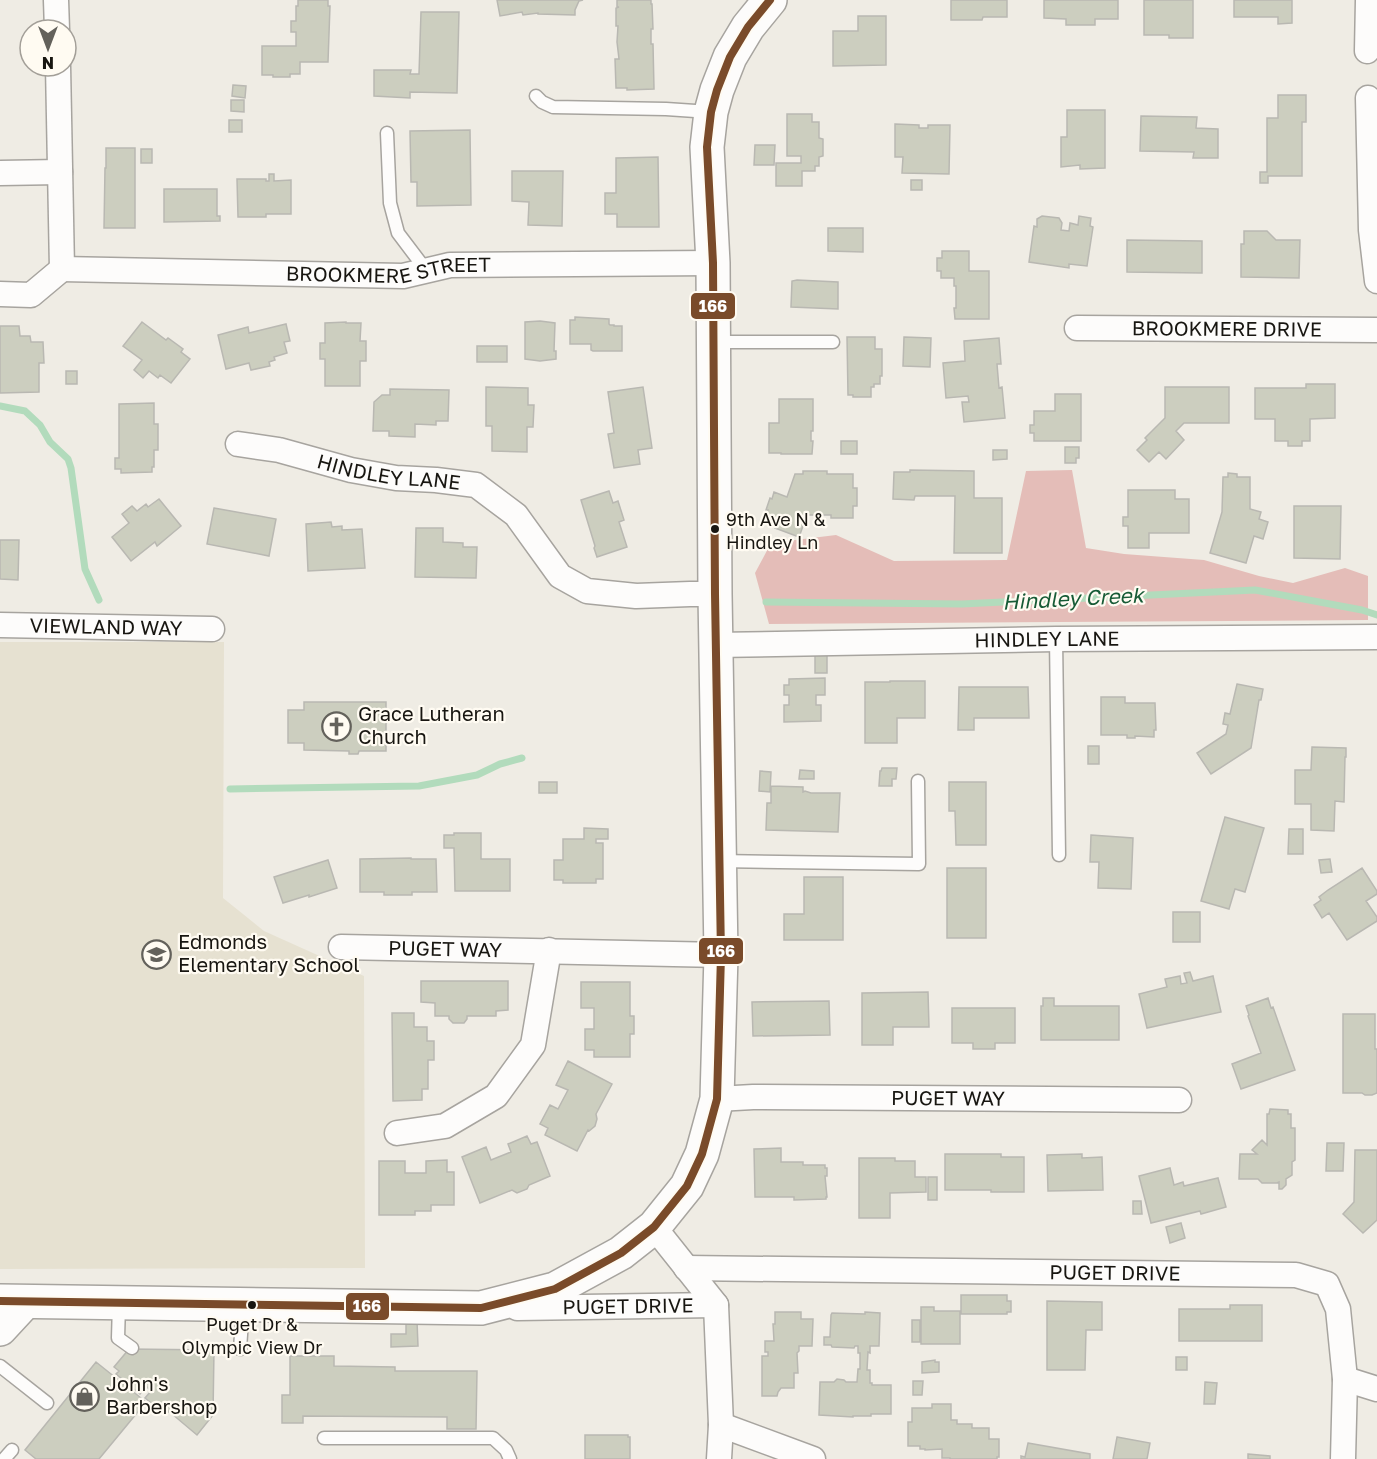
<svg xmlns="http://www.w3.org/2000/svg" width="1377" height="1459" font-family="'Golos Text',sans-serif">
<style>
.built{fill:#e6e1d1}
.forest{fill:#e4bdb8}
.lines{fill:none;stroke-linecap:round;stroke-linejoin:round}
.stream{stroke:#b2dbbc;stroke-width:7}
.building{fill:#cccebf;stroke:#b9b8b2;stroke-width:1.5}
.lane-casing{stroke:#a7a49f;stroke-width:15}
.street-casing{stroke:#a7a49f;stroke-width:27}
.secondary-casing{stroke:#a7a49f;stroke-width:36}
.primary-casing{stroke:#a7a49f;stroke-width:36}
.lane{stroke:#fdfcfb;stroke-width:12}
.street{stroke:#fdfcfb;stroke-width:24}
.secondary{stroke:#fdfcfb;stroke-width:33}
.primary{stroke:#fdfcfb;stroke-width:33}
.bus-1-casing{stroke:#fffbf2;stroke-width:12}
.bus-1{stroke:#7a4b2a;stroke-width:8}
.bus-dot{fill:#181611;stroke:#fffbf2;stroke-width:2}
.labels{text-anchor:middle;stroke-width:4.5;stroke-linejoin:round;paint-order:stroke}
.bus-label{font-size:18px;fill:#181611;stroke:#fffbf2;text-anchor:start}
.street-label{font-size:20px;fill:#181611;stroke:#fffbf2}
.poi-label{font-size:20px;fill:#181611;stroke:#fffbf2;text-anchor:start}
.water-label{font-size:21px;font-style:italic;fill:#175b36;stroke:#fffbf2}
.line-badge{stroke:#fffbf2;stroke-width:2}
.badge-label{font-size:16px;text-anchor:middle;font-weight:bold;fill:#fff}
</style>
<rect width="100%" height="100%" fill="#efece4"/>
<path class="built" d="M0 642H224L223 898 264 931 364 976 365 1268 0 1269Z"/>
<path class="forest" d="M1072 470 1086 548 1124 554 1204 560 1259 576 1293 583 1345 568 1368 576V620L769 624 755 573 771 543 836 535 894 561 1007 560 1026 471Z"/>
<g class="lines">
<path class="stream" d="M0 406 25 411 40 425 50 442 68 459 71 468 85 569 99 600
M766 602 962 604 1255 590 1362 610 1377 615
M230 789 419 786 477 775 500 764 522 758"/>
</g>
<path class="building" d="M298 0H328V6H330L328 62H300V74H290V77H273V75H262V46H296V32H291V21H296V6H298Z
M497 0H583L579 1 575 10V15L538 14V13L523 15 522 12 500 16Z
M617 0H651V4H652L653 29H651V44H653L654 89 627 90V88H616L615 59H619L617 42 618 26H616V8L619 7H617Z
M951 0H1007V17H983L982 20H951Z
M1044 0H1118V19H1095V25H1066V19L1044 18Z
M1144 0H1193V38H1169V35H1144Z
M1234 0H1292V23L1278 24V17H1234Z
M421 12H459L457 93 410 92V98L374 96V70H411L410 74H419Z
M858 16H886V65L833 66V31H858Z
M233 85 246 86 245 98 232 96Z
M1278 95H1306V122H1302V176H1268V183H1260V172H1267V118H1278Z
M231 100H244V112L231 111Z
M1067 110H1105V168L1080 169V165L1061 167V137H1067Z
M787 114H812V122H819V138L823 139V156L819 157V166H815V171H802V186H776V163H801V156H787Z
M1141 116 1197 117 1196 128 1218 129V158H1193L1194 152 1140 151Z
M229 120H242V132H229Z
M895 124 919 125V128H928V125H950L949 174 902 173 903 157H895Z
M470 130 471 205 417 206V182H411L410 131Z
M755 145H775L774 165H754Z
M106 148H135V228H104L105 168H106Z
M141 149H152V163H141Z
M658 157 659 227H617V214H605V193H616V158Z
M512 171H563L562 226 528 225 529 202 512 201Z
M269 174H274V181L291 180V214H266V217H238L237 179H266V181H269Z
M911 180H922V190H911Z
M164 189H217V216H220V221L164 222Z
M1042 216 1059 218 1062 223 1061 230 1069 231 1070 223 1078 225 1079 216 1091 218 1090 226 1093 227 1087 266 1069 264V268L1029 262 1034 226 1037 227V219Z
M828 228H863V252L828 251Z
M1244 231H1267L1276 240H1300L1299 278 1241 277V244H1244Z
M1127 240 1202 241V273L1127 272Z
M942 251H969V271H989V319H955L954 308H956V286H954V278H941V271H937V258H942Z
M797 280 838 282V309L791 307 792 281Z
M575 317 609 319V324L610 325H614V326H622V351H593L591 350V344H570V320H575Z
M540 321 555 323 554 351H556V359L540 361 525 359V322Z
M142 322 166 340 168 338 183 349 181 352 190 359 171 383 160 375 158 378 149 371 143 378 134 370 142 360 123 346Z
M346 322V323H361L360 341H366V361H360V386H325V359H320V343H325V323Z
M286 324 290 341 284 342 287 353 274 357 275 360 269 362 270 366 251 370 249 363 226 369 218 335 248 327 249 333Z
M0 326H19L20 336H30L31 342H43L44 363H39V392L0 393Z
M847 337H875V349H882V376H880V384H874V387H871V397H853V395H848Z
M904 337 931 338 930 367 903 366Z
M999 338 1001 364H997L999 388 1002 387 1005 418 964 422 962 402H969L968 396 946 398 943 363 965 361 964 341Z
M477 346H507V362H477Z
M66 371H77V384H66Z
M1306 384H1335V418L1310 419V441H1302V446H1288V441H1275V419H1255V388H1306Z
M486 387 528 388V405H534L533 427H527V452L492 451V426H486Z
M643 387 652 448 638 450 640 464 614 468 608 434 614 433 608 392Z
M1165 387H1229V423H1184L1176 431 1184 440 1166 459 1159 452 1149 462 1137 450 1147 440 1145 438 1165 418Z
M390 389 449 390 448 421H436V425L415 424V437L389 436V431H373L374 402 382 395H390Z
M1055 394H1081V441H1034V433H1030V425H1034V411H1055Z
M779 399H813V431H811V441H813L812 454H781V453H769V423H779Z
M154 403V424H158V450H154V467H152V472L121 473V469H115V458H119V404Z
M841 441H857V454H841Z
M1065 447H1079V458H1076V463H1065Z
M993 450H1007V459L993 460Z
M910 470 974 471V498H1002V553H954L955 496H915L914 500 893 499 894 472H910Z
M803 471H827V474H853V488H857V506H853V518H831V515H807L799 537 775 528 778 521 766 516 768 510H766L770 498 772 499 774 492 787 497 795 474H803Z
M1228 473 1237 474V477H1250V509L1261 512 1259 519 1268 522 1263 539 1254 536 1246 563 1210 553 1222 512 1223 477H1228Z
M1128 490H1175V499H1189V533H1149V548H1128V526H1123V517H1128Z
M609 491 613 503 618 501 624 520 619 522 627 547 597 557 594 548 595 546 581 500Z
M159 499 181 526 157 546 155 542 131 561 112 537 129 523 122 514 132 506 137 511 146 504 148 507Z
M1294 506H1341L1340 559 1294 558Z
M214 508 276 519 269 556 207 544Z
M331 522 332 527 342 526V530L362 529 365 568 308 571 306 524Z
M416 528H443V542L463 543V547H477L476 578 415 577Z
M0 540H19L18 580 0 579Z
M815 653H827V673H815Z
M825 678V695H816V705H821V721L784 722V705H789V695H784V685H789V679Z
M890 681H925V718H897V743H865V682H890Z
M1237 684 1263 689 1261 700H1259L1251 748 1211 774 1197 753 1226 734 1228 725 1223 724 1225 713 1230 714Z
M959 687H1028L1029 718H974V730H958Z
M1101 697H1125V703H1155L1156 730H1154V737L1135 736V738H1127V735H1101Z
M304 702H386V751H359L358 754H349V751L304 750V743H288V710H304Z
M1088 746H1099V764H1088Z
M1312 747 1346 748V757H1345L1344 802 1335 801 1334 831 1311 830V804H1295V770H1311Z
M882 768H897L896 779H892V786H879L880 771H881Z
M800 770 814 771V779H799Z
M760 771 771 772 770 792 759 791Z
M539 782H557V793H539Z
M949 782H986V845H956L955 811H949Z
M771 786 803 787V792L805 791 811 793H840L838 832 766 830 767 803H771Z
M1225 817 1264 828 1245 892 1235 889 1229 909 1201 901Z
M584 828 608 829V839H596V843H603V879H596V883H563V880H554V860H563V839H584Z
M1289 829H1303V854H1288Z
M454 833H481V859H510V891H455L454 848H444V835H454Z
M1091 835 1133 838 1131 889 1098 888 1099 862H1090Z
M411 858V859H436L437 892H412V895H384V892H360V859Z
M1330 859 1332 872 1321 873 1319 860Z
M328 860 337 888 309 897V895L283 903 274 877Z
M947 868H986V938H947Z
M1362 868 1377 891V894L1366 901 1377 917V921L1347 940 1329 913 1322 918 1314 905 1321 900 1319 897 1328 890Z
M804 877H843V940H784V914H804Z
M1173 912H1200V942H1173Z
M1190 972 1193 981 1213 976 1221 1012 1147 1028 1139 994 1167 987 1165 979 1180 976 1181 984 1187 983 1184 973Z
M421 981H508V1010L496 1011V1016H467V1019L464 1023H453L449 1019V1016H435V1003L421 1002Z
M581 982H630V1016H634V1034H630V1057H594V1050H585V1029H594V1008H581Z
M928 992 929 1027H893V1045H862V993Z
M1043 998H1054V1006H1119V1040H1041V1006H1043Z
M1268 998 1271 1008 1273 1007 1295 1070 1241 1089 1232 1064 1261 1053 1248 1016 1249 1015 1246 1006Z
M829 1001 830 1035 753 1036 752 1002Z
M952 1008H1015V1043H995V1049H973V1043H952Z
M392 1013H414V1027H427V1041H434V1060H428V1089H422V1100L393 1101Z
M1343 1014H1375V1049H1377V1093L1372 1095H1365L1362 1093H1343Z
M568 1061 612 1084 596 1114 597 1119 595 1126 589 1131 588 1130 577 1151 545 1135 548 1128 540 1124 550 1105 558 1109 568 1090 556 1085Z
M1270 1109 1288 1110V1114H1291V1128H1295V1160L1292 1162V1175L1286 1179V1185L1282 1189H1279V1182L1277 1183H1262L1258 1179H1239L1240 1154H1257L1252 1150 1262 1140 1267 1145V1114H1269Z
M527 1136 531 1144 537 1142 550 1176 529 1185 527 1189 517 1193 512 1190 480 1203 462 1157 486 1147 491 1160 511 1152 508 1144Z
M1327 1143H1344L1343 1171H1326Z
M781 1148V1162H803V1165H825V1168H827V1176H825L827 1197H826V1199L794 1200V1197H755L754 1149Z
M1355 1150H1377V1220L1363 1233 1343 1214 1354 1202Z
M945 1154H1001V1157H1024V1192H991V1190H945Z
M1082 1154V1158L1102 1157 1103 1190 1048 1191 1047 1155Z
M859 1158H895V1161H915V1177H926V1192L890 1193V1218H859Z
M447 1160V1172H454V1205H431V1211H415V1215H379V1161H405V1173H426V1161Z
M1170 1168 1174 1185 1183 1182 1184 1186 1218 1178 1226 1207 1201 1214 1200 1211 1151 1223 1139 1176Z
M928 1177H937V1200H928Z
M1133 1201H1141L1142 1214H1133Z
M1181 1223 1185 1238 1170 1243 1166 1227Z
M961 1295H1007V1301H1011V1312H1007V1314H961Z
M1047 1301 1102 1302V1330H1086L1085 1370H1047Z
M1230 1305H1262V1341H1179V1309H1230Z
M921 1307H934V1311H960V1344H921Z
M775 1312H801V1319H813L812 1346H799V1351L797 1353 798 1373H794V1388H781L778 1392 777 1396H762V1356H768V1352H765V1341H774L773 1324H775Z
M865 1312 880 1313 879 1346H870V1353L868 1352 867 1370H870V1383H872V1385H891V1414H871V1416H853V1417L819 1415 820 1382H834L837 1379 844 1380 846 1382H857L858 1369H860V1353H858V1346H855L854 1348 832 1347 831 1345H824V1337H830L831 1315 832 1313 865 1314Z
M912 1320H920V1342H912Z
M417 1321 418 1346 391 1347V1334H406V1322Z
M129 1349 214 1350 213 1415 197 1435 172 1414 175 1410 172 1407 166 1415 145 1398 151 1391 146 1386 140 1394 116 1374 119 1371 114 1367Z
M290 1356H334V1366L395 1367V1371H477L476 1429H447V1417L303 1416V1423H282V1395H290Z
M1176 1357H1187V1370H1176Z
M935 1360V1362H939V1372L922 1373V1362Z
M96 1362 146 1402 99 1459H36L25 1450Z
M913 1381H923L922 1395H913Z
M1205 1382 1217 1383 1215 1404H1204Z
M932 1404H951V1420H957V1424H972V1428H989V1439H999V1457H997V1459H950V1458H942V1449L925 1450V1449H920V1446H908V1422H912V1408H932Z
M585 1435H628V1437H630V1459H585Z
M1117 1437 1150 1443 1147 1459H1113Z
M1028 1443 1090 1454V1459H1021V1456L1025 1457Z
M1248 1454 1270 1456V1459H1248Z"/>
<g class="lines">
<defs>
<path id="lane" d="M536 96 542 102 553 107 666 109 710 112
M387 133 390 203 398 233 426 270
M714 342H833
M1056 639 1059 855
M719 861 919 864 918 781
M119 1304 118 1338 132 1348
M240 1349 243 1306
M0 1366 47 1403
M324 1438H493L506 1450 510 1459
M4 1459 12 1450"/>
<g id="street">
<path d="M56 0 57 30"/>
<path d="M1367 51 1368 0"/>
<path d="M58 66 62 269"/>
<path d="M1368 98 1371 230 1377 281"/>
<path d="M0 173 60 172"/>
<path id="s1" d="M62 269 403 276 450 265 713 263"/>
<path d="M0 294 31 295 62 269"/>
<path id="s2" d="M1077 328 1377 330"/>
<path id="s3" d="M238 444 279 450 351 470 396 478 436 480 476 485 516 515 560 576 587 591 636 596 690 594H715"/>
<path id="s4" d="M0 625 212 629"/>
<path id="s5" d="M715 645 1056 639 1377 637"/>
<path id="s6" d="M341 947 721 955"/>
<path id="s7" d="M717 1099 753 1097 1179 1100"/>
<path d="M397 1133 445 1126 496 1096 533 1045 549 950"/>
<path d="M654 1227 716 1305 721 1425 719 1459"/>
<path id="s8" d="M686 1268 1296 1275 1327 1284 1338 1309 1345 1379 1343 1459"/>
<path id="s9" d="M517 1308 716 1305"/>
<path d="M1345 1379 1377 1389"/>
<path d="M721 1425 813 1459"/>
</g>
<path id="secondary" d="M0 1329 25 1302"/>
<path id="primary" d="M0 1301 481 1308 555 1289 621 1253 654 1227 687 1186 702 1154 717 1099 721 955 715 594 713 263 707 147 711 112 717 90 730 57 748 27 770 0"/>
</defs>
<use href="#lane" class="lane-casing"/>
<use href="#street" class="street-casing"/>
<use href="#secondary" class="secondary-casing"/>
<use href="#primary" class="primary-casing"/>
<use href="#lane" class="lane"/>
<use href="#street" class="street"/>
<use href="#secondary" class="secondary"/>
<use href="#primary" class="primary"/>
<defs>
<path id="bus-1" d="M0 1301 481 1308 555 1289 621 1253 654 1227 687 1186 702 1154 717 1099 721 955 715 594 713 263 707 147 711 112 717 90 730 57 748 27 770 0"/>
</defs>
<use href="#bus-1" class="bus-1-casing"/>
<use href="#bus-1" class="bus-1"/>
</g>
<defs>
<symbol id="church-ring" viewBox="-11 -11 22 22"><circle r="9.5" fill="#fffbf2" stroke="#63615b" stroke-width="1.5"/><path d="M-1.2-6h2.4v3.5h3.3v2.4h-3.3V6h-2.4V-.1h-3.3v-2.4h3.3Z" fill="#63615b"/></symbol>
<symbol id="school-ring" viewBox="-11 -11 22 22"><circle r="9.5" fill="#fffbf2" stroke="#63615b" stroke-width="1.5"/><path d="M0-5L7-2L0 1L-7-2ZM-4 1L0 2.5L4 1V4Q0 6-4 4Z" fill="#63615b"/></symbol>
<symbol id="shop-ring" viewBox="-11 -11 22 22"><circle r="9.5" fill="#fffbf2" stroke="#63615b" stroke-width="1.5"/><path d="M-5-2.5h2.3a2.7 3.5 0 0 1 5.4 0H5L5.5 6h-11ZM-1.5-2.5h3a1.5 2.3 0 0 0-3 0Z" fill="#63615b"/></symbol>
</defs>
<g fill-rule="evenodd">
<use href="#church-ring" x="320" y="710" width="33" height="33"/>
<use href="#school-ring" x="140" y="938" width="33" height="33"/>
<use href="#shop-ring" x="68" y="1380" width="33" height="33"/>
</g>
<g class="bus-dot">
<circle cx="715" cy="529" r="5"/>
<circle cx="252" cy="1305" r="5"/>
</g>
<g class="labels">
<g class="bus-label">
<text x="726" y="526">9th Ave N &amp;<tspan x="726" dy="23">Hindley Ln</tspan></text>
<text x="252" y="1331" text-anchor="middle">Puget Dr &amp;<tspan x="252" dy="23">Olympic View Dr</tspan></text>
</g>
<g class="street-label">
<text dy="7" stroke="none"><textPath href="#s1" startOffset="327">BROOKMERE STREET</textPath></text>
<text dy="7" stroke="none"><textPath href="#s2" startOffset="150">BROOKMERE DRIVE</textPath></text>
<text dy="7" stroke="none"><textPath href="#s3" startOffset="154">HINDLEY LANE</textPath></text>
<text dy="7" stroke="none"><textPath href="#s4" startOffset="106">VIEWLAND WAY</textPath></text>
<text dy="7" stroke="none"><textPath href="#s5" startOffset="332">HINDLEY LANE</textPath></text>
<text dy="7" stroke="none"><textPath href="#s6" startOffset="104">PUGET WAY</textPath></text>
<text dy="7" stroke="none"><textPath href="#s7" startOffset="231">PUGET WAY</textPath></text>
<text dy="7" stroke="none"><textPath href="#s8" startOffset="429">PUGET DRIVE</textPath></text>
<text dy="7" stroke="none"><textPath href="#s9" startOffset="111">PUGET DRIVE</textPath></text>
</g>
<g class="poi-label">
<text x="358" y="721">Grace Lutheran<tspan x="358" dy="23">Church</tspan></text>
<text x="178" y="949">Edmonds<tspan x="178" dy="23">Elementary School</tspan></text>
<text x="106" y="1391">John's<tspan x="106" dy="23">Barbershop</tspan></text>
</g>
<g class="water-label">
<text transform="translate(1073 599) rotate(-3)" y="7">Hindley Creek</text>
</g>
</g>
<g class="line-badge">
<rect x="690" y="292" width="46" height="28" rx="6" fill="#7a4b2a"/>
<rect x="698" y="937" width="46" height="28" rx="6" fill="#7a4b2a"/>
<rect x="345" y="1292" width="45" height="29" rx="6" fill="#7a4b2a"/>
</g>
<g class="badge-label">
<text x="713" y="312">166</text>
<text x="721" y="957">166</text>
<text x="367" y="1312">166</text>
</g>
<g transform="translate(48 48) rotate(180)"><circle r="28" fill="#fffbf2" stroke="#a39f98" stroke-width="1.5"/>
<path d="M0-4.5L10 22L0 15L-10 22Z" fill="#63615b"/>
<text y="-9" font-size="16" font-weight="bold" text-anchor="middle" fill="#181611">N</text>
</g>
</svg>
